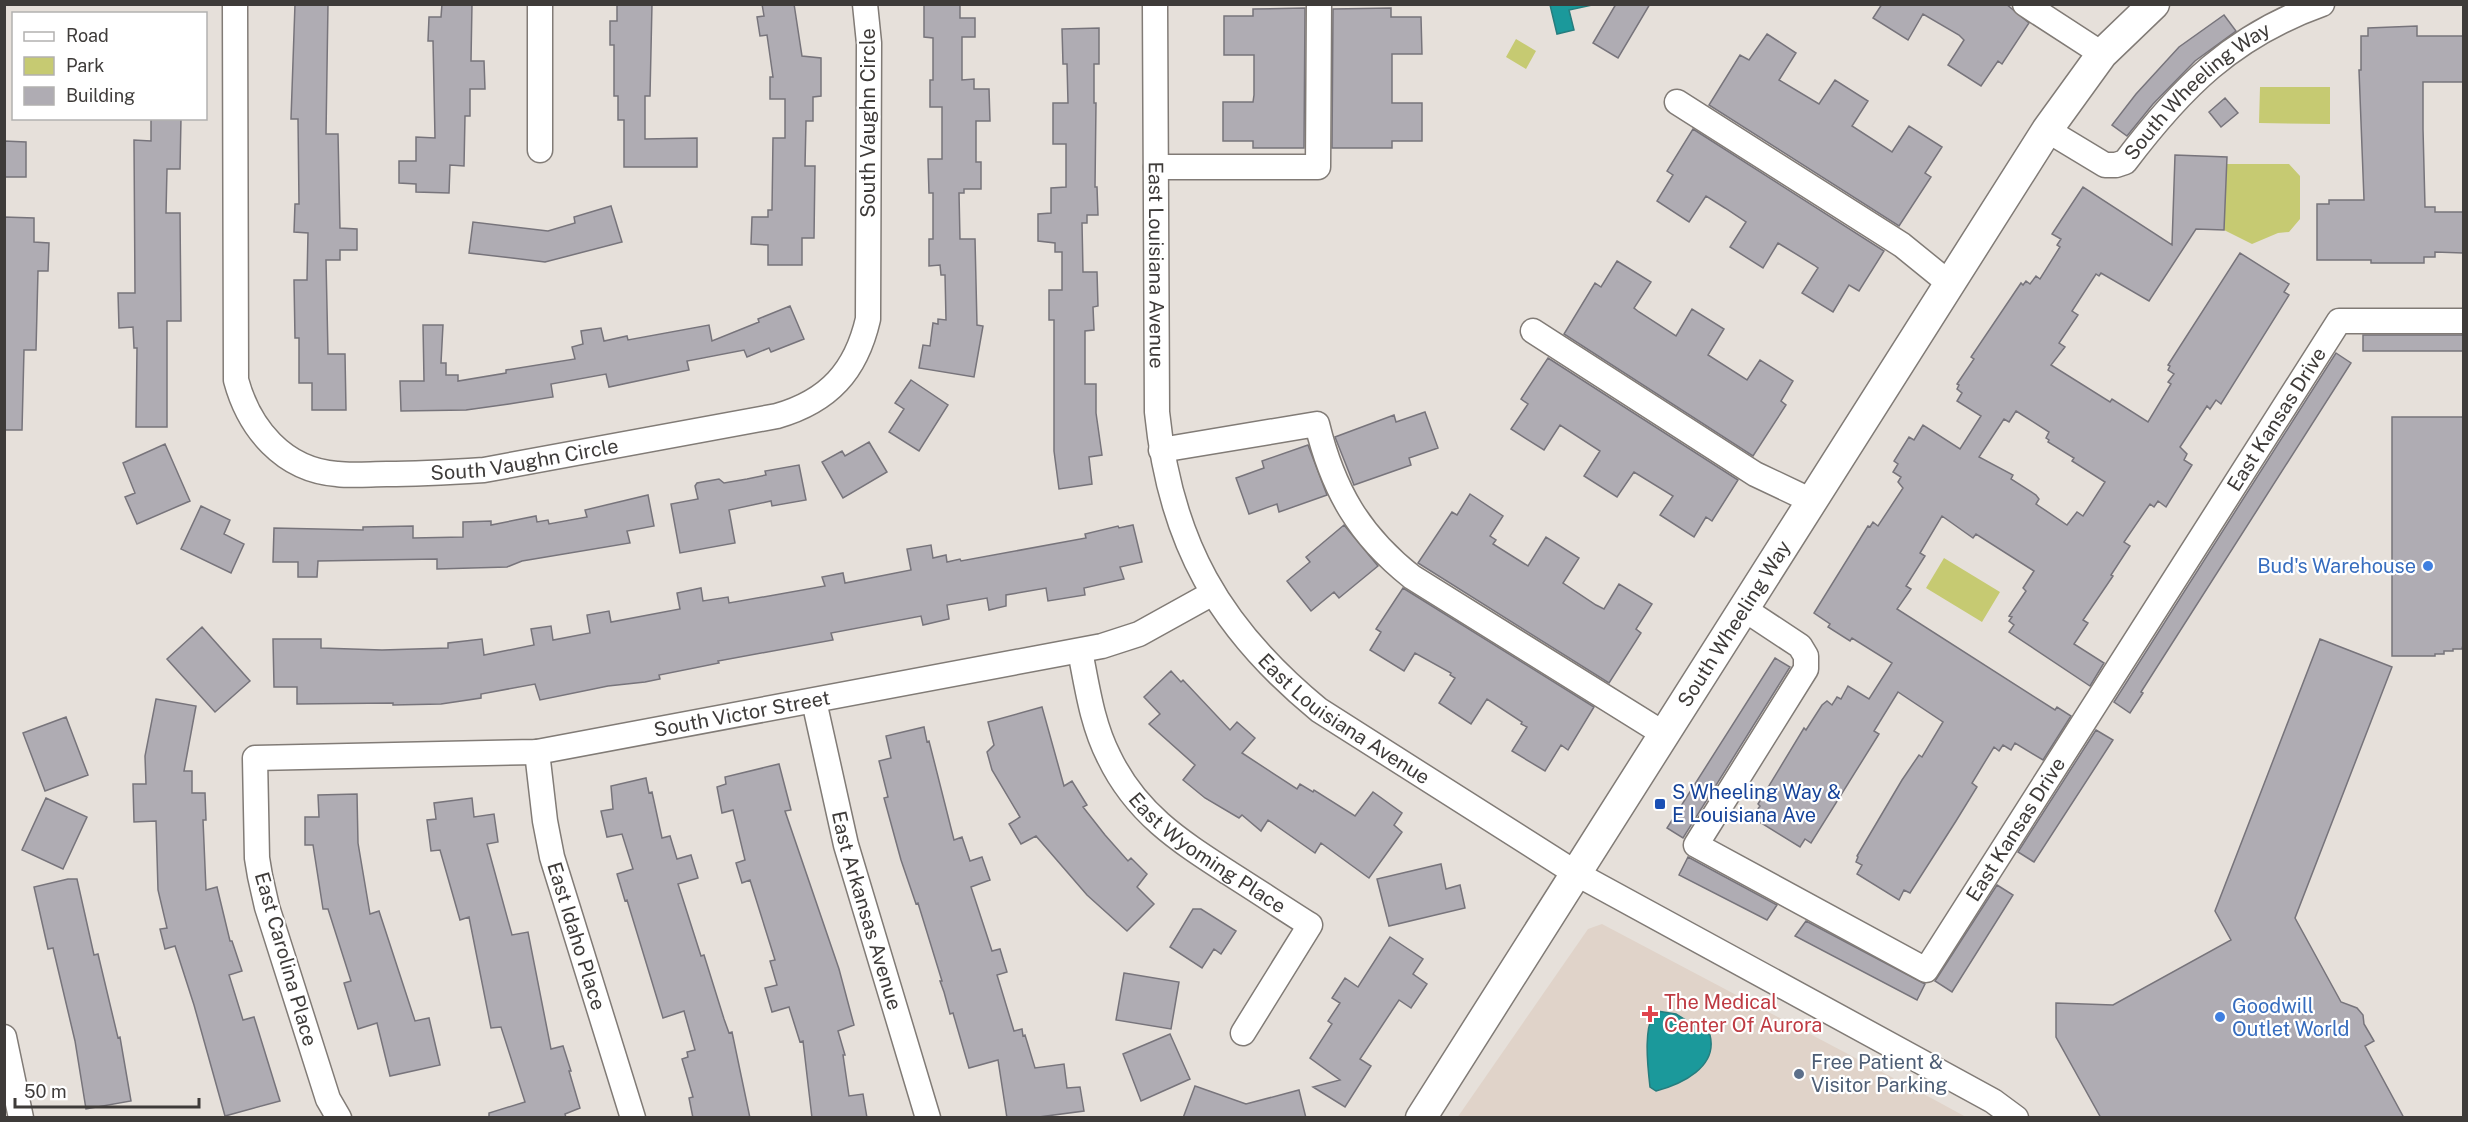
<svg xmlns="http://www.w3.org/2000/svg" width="2468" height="1122" font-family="'Public Sans',sans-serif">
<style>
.built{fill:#e0d3c9}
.green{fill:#c6ca72}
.water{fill:#1b999b;stroke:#267d7e;stroke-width:1.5}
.building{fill:#afacb3;stroke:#77747b;stroke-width:1.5;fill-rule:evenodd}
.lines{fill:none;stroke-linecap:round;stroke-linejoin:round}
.minor-casing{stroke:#817b76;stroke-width:27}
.tertiary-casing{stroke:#817b76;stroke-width:33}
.minor{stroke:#fff;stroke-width:24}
.tertiary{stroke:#fff;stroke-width:30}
.shop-dot{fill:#3f7fe0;stroke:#fff;stroke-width:2}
.transit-dot{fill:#1a4fb4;stroke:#fff;stroke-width:2}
.health-dot{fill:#e0444e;stroke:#fff;stroke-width:2}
.service-dot{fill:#5c6f8a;stroke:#fff;stroke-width:2}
.labels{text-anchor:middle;stroke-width:4.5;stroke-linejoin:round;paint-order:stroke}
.street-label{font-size:20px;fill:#3e3b39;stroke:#fff}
.shop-label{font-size:20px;fill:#366cbe;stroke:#fff;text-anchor:end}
.transit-label{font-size:20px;fill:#164399;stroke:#fff;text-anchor:start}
.health-label{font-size:20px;fill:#be3a42;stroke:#fff;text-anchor:start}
.service-label{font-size:20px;fill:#4e5e75;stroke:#fff;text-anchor:start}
</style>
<rect width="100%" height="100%" fill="#e6e0da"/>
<path class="built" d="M1602 924 1933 1099 1966 1117 1457 1118 1588 929Z"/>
<path class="green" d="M1516 39 1536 51 1526 69 1506 57Z
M2260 87H2330V124L2259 123Z
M2226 164H2289L2300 176V219L2289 232 2278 233 2252 244 2224 230Z
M1944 558 2000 592 1982 622 1926 588Z"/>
<path class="water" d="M1550 5V4L1592 5 1569 10 1574 30 1557 34Z
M1657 1011 1676 1014 1710 1035C1718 1067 1682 1084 1656 1091L1650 1087C1648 1069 1642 1022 1657 1011Z"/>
<path class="building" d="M295 4H328L326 134H338L340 228 357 229V250H340V260H326L328 354H345L346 410H312V383H299V338H295L294 280H307L308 233 294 232 295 204H299L298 119H291Z
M442 4H472L471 61H484L485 89H470V116H465L464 166 450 165 449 193 416 192V184L399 183V161H416V137L435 138 433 41H428L429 17H441Z
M617 4H652L650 96H645V139L697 138V167H624V120H618V96H614V45H610V21H617Z
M762 4H794L802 56 821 58V96L813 97V121H806L805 166H815L814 238H802V265H768V245L751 244 752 217H768V210H772L773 138H785V99H770V77H773L767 35 760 36 757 17 764 16Z
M924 4H960V18H975V37H962V80L974 79V89H989L990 121H976V162H981V189H964V193H959L960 239H975L977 325 983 326 974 377 919 368 923 345 930 346 933 323 938 324V319L946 320 945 275H941L940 265 929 266V239H933V193H929L928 159H942V107H930V80H933V38L924 37Z
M1616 4H1650L1618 58 1593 43Z
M1882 4H2006L2029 23 2002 64 1998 61 1981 86 1948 65 1964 40 1959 35 1923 14 1908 40 1873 18Z
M1305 8 1304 148H1253V141H1223V102H1253L1254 95V55H1224V16H1253V9Z
M1391 8V17H1421L1422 54H1392V103H1422V141H1392V148H1332L1333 9Z
M2224 15 2236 31 2195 61 2153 104 2127 136 2112 125 2136 94 2179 47Z
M2417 26V36H2463V82H2423V129L2425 207H2435V212H2463V253L2435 252V257H2424V263H2371V260H2317V204H2329V200H2364L2359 70H2361V36H2368V28Z
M1099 28V64H1094V103H1096L1095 187H1097L1098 215H1087V223H1082L1083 272H1097L1098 306 1093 307 1094 330 1085 331V384H1096V413L1102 455 1089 457 1092 484 1059 489 1054 451V320H1049V290H1062V252H1055V243L1038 241V214L1051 213V188L1066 187V144H1053V103H1068L1067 64H1063L1062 29Z
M1767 34 1796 53 1779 80 1819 104 1835 80 1868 101 1852 126 1892 152 1909 126 1942 147 1925 173 1931 177 1899 226 1709 105 1740 55 1749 60Z
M2225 98 2238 113 2221 127 2209 112Z
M151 118H181L180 169H167L166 213H180L181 321H167V427H136L137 348H134L133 327 119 328 118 293H135L134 140 151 141Z
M1693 129 1884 251 1859 291 1849 285 1833 312 1802 293 1818 268 1814 265 1778 243 1763 268 1730 247 1746 222 1725 208 1706 196 1689 222 1657 201 1673 175 1667 171Z
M4 141 26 142V177H4Z
M2175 155 2227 157 2224 230 2196 229 2149 301 2101 273 2099 276 2096 274 2072 311 2078 315 2059 343 2065 347 2051 365 2110 402 2112 399 2148 422 2171 384 2168 382 2174 374 2168 370 2170 366 2168 365 2240 253 2289 284 2284 292 2289 295 2221 404 2216 400 2210 409 2207 406 2180 447 2187 454 2184 460 2192 465 2166 507 2158 501 2154 507 2150 504 2124 542 2130 546 2111 575 2113 576 2083 620 2088 623 2074 644 2104 663 2090 686 2009 632 2014 625 2009 621 2012 617 2009 616 2026 591 2023 588 2034 571 1976 534 1973 538 1942 516 1920 553 1925 556 1906 586 1911 589 1897 609 2055 710 2057 707 2071 716 2043 760 2015 743 2011 750 2003 745 1999 751 1994 747 1972 783 1977 787 1956 821 1910 893 1904 890 1899 900 1857 874 1862 865 1856 862 1858 857 1857 856 1902 780 1919 755 1922 757 1943 722 1898 692 1874 731 1879 734 1811 843 1805 839 1800 847 1758 821 1763 813 1757 810 1760 806 1758 804 1804 728 1806 730 1822 705 1827 701 1832 705 1837 697 1841 699 1848 686 1869 699 1892 663 1852 638 1850 641 1828 627 1830 624 1814 613 1868 526 1870 527 1873 522 1878 526 1903 488 1898 482 1901 477 1893 472 1898 464 1894 461 1909 437 1914 440 1923 425 1960 449 1981 416 1957 401 1962 393 1957 389 1959 385 1957 384 1974 359 1971 357 2021 283 2023 285 2026 281 2030 284 2036 276 2040 279 2060 247 2057 245 2061 239 2052 234 2083 187 2172 245ZM2016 411 2049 432 2046 438 2049 440 2048 442 2074 458 2072 461 2105 482 2083 516 2077 512 2067 525 2036 504 2039 499 2036 495 2011 479 2013 475 1979 457 2004 419 2009 422Z
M611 206 622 242 545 262 469 253 473 222 548 231 575 223 574 217Z
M4 217 34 218V242L49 243 48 271H38L36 350H24L22 430H4Z
M1617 261 1651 282 1634 308 1639 312 1676 336 1692 309 1724 329 1708 355 1747 380 1760 360 1793 381 1781 401 1786 405 1753 456 1564 334 1595 283 1601 287Z
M790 306 804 339 771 352 769 348 747 357 744 350 687 361 689 370 609 387 606 374 551 384 553 397 509 404 466 410 401 411 400 381H424L423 325H443L441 363H446V375H458V381L506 373V370L575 359 572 347 583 344 581 331 601 328 604 341 627 336 628 340 709 325 712 341 759 322 758 319Z
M2363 335H2463V351H2363Z
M2336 353 2351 363 2141 692 2143 693 2130 713 2114 702Z
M1548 358 1738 480 1712 521 1706 517 1694 537 1660 515 1673 496 1634 472 1617 497 1584 476 1600 451 1560 425 1544 450 1511 429 1528 404 1521 399Z
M911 380 948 405 919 451 889 432 904 409 895 403Z
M1425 412 1438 448 1409 458 1411 465 1354 485 1335 437 1394 415 1396 422Z
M2392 417H2463V645L2462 649H2453V651H2444V654H2435V656H2392Z
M869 442 887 472 843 498 822 462 842 451 845 456Z
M165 444 190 501 137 524 125 497 135 493 123 463Z
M1308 445 1327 495 1279 512 1277 504 1249 514 1236 478 1264 468 1262 461Z
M799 465 806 500 772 506 771 501 729 510 735 543 680 553 671 504 698 499 695 486 697 483 719 479 724 483 747 479 766 475 765 471Z
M1470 494 1503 516 1490 536 1496 540 1493 544 1528 566 1546 537 1579 558 1563 583 1596 605 1604 609 1619 584 1652 604 1636 629 1641 633 1609 683 1418 563 1452 512 1457 515Z
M648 495 654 526 627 531 630 543 522 561 507 567 437 569V559L318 561 317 577H298V562H273L274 528 363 530V527L413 526V538L463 537V522L491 521V525L536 516 537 522 548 520 549 524 587 517 585 510Z
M201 506 230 520 224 534 244 544 231 573 181 549Z
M1133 525 1142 562 1120 567 1124 579 1084 588 1085 595 1048 601 1046 588 1006 595V606L989 610 987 598 947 605 949 619 923 625 921 616 831 633 833 640 718 661 719 663 659 675 660 679 645 682 608 686 540 700 535 684 481 694V698L441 704 393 705V703L297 704V687H274L273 639H321V648L382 650 448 648V643L482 639 484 655 534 645 531 629 551 626 553 640 590 633 587 615 609 611 611 622 680 609 677 593 701 588 703 601 728 597 729 603 825 586 822 577 843 573 845 583 911 570 907 549 931 545 933 558 946 555 947 562 960 559 961 561 1086 538 1085 534 1118 526 1119 528Z
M1344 525 1378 566 1339 598 1334 592 1311 611 1287 581 1310 562 1306 557Z
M1403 588 1594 707 1568 750 1561 745 1545 771 1512 751 1527 727 1521 724 1522 722 1487 699 1471 724 1439 703 1455 678 1450 675 1451 673 1415 653 1404 671 1370 650 1381 632 1376 629Z
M202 627 250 681 215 712 167 659Z
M2320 639 2392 667 2295 918 2341 1002 2357 1008 2363 1015 2364 1024 2374 1041 2365 1046 2404 1118H2101L2056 1037V1003L2113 1005 2231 940 2215 911Z
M1775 658 1790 667 1683 838 1667 828Z
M1171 671 1181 682 1183 680 1230 730 1237 722 1255 738 1242 753 1297 789 1300 784 1313 792 1314 790 1355 816 1373 792 1402 813 1394 825 1402 832 1369 878 1321 843 1315 853 1268 820 1261 831 1242 815 1239 818 1205 798 1183 780 1195 765 1149 724 1160 714 1144 697Z
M156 699 196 706 184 771H192V793H205L206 820H203L206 890 217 887 230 941H232L242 971 229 975 243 1020 254 1017 280 1101 225 1116 194 1005 175 946 165 949 160 929 167 928 158 890 156 821 134 822 133 784H146L145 756Z
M1042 707 1064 786 1072 781 1087 805 1083 807 1105 835 1128 861 1131 858 1147 874 1137 887 1154 904 1127 931 1087 895 1036 836 1021 844 1009 824 1020 817 992 770 987 752 994 745 988 722Z
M66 717 88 775 45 791 23 733Z
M924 727 927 742 929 741 954 840 962 837 970 861 982 857 990 880 971 887 992 951 1000 949 1007 972 997 975 1014 1031 1022 1029 1023 1036 1025 1035 1035 1068 1064 1064 1067 1088 1080 1087 1084 1111 1031 1118H1007L998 1060 969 1068 953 1013 950 1014 944 992 940 981H942L918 903 916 904 901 860 884 798 888 797 879 761 891 758 886 736Z
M2096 730 2113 740 2034 862 2018 852Z
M779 764 791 810 785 811 839 969 854 1025 838 1031 845 1055H843L849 1096 863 1094 867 1118H812L803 1041 800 1042 789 1007 772 1012 765 988 777 985 770 961 775 960 750 880 742 883 736 863 745 860 733 810 722 813 717 787 726 784 725 777Z
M646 778 649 793 652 792 662 838 670 836 677 859 691 855 698 878 678 884 701 956 704 955 724 1019 729 1033 732 1032 750 1118H693L689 1098 693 1097 682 1059 688 1057 687 1052 695 1050 684 1011 663 1018 627 900 625 901 617 874 633 869 622 834 607 837 601 811 613 809 611 786Z
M357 794 358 843 370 914 379 911 415 1021 429 1018 440 1065 390 1076 377 1023 358 1029 344 983 351 981 328 909H323L313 845H305V817H319L318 795Z
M46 798 87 817 63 869 22 850Z
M472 798 474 817 494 814 498 842 487 844 512 935 528 932 551 1049 563 1046 571 1071H569L580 1108 565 1114 566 1118H489V1113L525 1102 501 1027 491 1028 469 917 460 920 440 850 431 851 427 820 436 819 434 803Z
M1688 857 1777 905 1767 920 1679 875Z
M1441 864 1446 889 1460 885 1465 908 1389 926 1377 879Z
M68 879H77L94 955 98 954 118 1038 120 1037 131 1101 86 1109 75 1041 53 948 48 949 34 887Z
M1997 885 2013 895 1952 992 1935 981Z
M1193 909H1201L1236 931 1221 954 1214 949 1202 968 1170 947Z
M1806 921 1925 984 1917 1000 1795 936Z
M1390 937 1423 959 1413 974 1427 984 1411 1008 1399 1000 1360 1059 1371 1066 1345 1107 1313 1087 1340 1080 1310 1058 1332 1024 1328 1021 1340 1003 1332 998 1345 978 1358 987Z
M1124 973 1179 982 1171 1029 1116 1020Z
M1170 1034 1190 1079 1141 1101 1123 1054Z
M1195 1086 1246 1104 1299 1090 1306 1118H1183Z"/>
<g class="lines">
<defs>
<g id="minor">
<path id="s1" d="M235 4 236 380C249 428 283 470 337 474 353 476 371 474 387 474 420 474 452 472 484 470L777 416C829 401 856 371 868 319L869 43 865 4"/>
<path d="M540 4V150"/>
<path id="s2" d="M1155 4 1157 412C1170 542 1219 628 1319 710L1577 874 1993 1101 2016 1118"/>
<path d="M2025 4 2102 54"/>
<path d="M1677 102 1902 245 1950 284"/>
<path id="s3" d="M2047 130 2105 165H2116L2125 162C2181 88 2232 36 2322 4"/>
<path d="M1156 167H1318L1319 4"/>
<path d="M1533 331 1755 474 1812 501"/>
<path d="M1161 450 1317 424C1333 490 1359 535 1412 577L1664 734"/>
<path id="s4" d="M1744 609 1800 646 1806 656V669L1696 845 1926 970 2339 321H2464"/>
<path id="s5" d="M1080 651C1087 686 1092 724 1109 757 1136 813 1178 840 1229 873 1256 890 1283 908 1310 925L1243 1033"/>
<path id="s6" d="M814 701 846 845 928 1118"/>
<path id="s7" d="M537 752 545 821 552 857 633 1118"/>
<path d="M4 1037 21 1118"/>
<path id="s8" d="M339 1118 328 1099 267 907 260 876 257 858 255 758 537 752 1102 646 1139 634 1213 593"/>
</g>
<g id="tertiary">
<path id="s9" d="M1421 1118 2047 130 2102 54 2154 4"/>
</g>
</defs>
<use href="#minor" class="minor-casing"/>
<use href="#tertiary" class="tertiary-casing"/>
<use href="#minor" class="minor"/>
<use href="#tertiary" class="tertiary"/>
</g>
<g class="shop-dot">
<circle cx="2428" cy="566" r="6"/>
<circle cx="2220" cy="1017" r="6"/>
</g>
<rect class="transit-dot" x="1654" y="798" width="12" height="12" rx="3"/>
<path class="health-dot" d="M1647 1005h6v6h6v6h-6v6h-6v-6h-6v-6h6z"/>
<circle class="service-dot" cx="1799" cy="1074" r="6"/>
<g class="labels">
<g class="street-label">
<text dy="7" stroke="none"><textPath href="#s3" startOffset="190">South Wheeling Way</textPath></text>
<text transform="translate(868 123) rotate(-90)" y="7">South Vaughn Circle</text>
<text dy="7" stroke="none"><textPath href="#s2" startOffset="261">East Louisiana Avenue</textPath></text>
<text dy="7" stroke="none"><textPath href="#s4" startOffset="1214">East Kansas Drive</textPath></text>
<text dy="7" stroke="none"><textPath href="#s1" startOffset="712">South Vaughn Circle</textPath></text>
<text dy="7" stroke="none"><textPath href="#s9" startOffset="585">South Wheeling Way</textPath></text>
<text dy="7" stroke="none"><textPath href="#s8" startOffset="864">South Victor Street</textPath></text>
<text dy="7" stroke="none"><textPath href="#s2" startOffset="783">East Louisiana Avenue</textPath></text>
<text dy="7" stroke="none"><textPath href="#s4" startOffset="728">East Kansas Drive</textPath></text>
<text dy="7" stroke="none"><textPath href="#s5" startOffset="250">East Wyoming Place</textPath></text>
<text dy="7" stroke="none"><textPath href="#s6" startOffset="216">East Arkansas Avenue</textPath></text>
<text dy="7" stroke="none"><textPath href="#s7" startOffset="189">East Idaho Place</textPath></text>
<text transform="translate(286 959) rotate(74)" y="7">East Carolina Place</text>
</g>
<g class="shop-label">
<text x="2416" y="573">Bud's Warehouse</text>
<text x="2232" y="1013" text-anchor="start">Goodwill<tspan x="2232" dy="23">Outlet World</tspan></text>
</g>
<g class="transit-label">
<text x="1672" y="799">S Wheeling Way &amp;<tspan x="1672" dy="23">E Louisiana Ave</tspan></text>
</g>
<g class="health-label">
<text x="1664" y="1009">The Medical<tspan x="1664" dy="23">Center Of Aurora</tspan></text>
</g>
<g class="service-label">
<text x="1811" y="1069">Free Patient &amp;<tspan x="1811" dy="23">Visitor Parking</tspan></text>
</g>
</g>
<rect width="2468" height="1122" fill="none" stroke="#3e3b39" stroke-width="12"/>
<rect x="12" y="12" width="195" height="108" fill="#ffffff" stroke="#b2b1b0" stroke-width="1.5"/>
<rect x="24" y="32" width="30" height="9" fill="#ffffff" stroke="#b2b1b0" stroke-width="1.5"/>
<text x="66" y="42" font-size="18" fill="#3e3b39">Road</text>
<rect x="24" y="57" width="30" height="18" fill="#c6ca72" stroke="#b2b1b0" stroke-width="1.5"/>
<text x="66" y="72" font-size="18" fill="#3e3b39">Park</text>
<rect x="24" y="87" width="30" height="18" fill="#afacb3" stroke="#b2b1b0" stroke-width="1.5"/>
<text x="66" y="102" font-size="18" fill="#3e3b39">Building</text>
<path d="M15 1098v9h184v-9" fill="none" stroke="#3e3b39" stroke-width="3"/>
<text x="24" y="1098" font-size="18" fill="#3e3b39" stroke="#ffffff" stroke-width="4.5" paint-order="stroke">50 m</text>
</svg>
